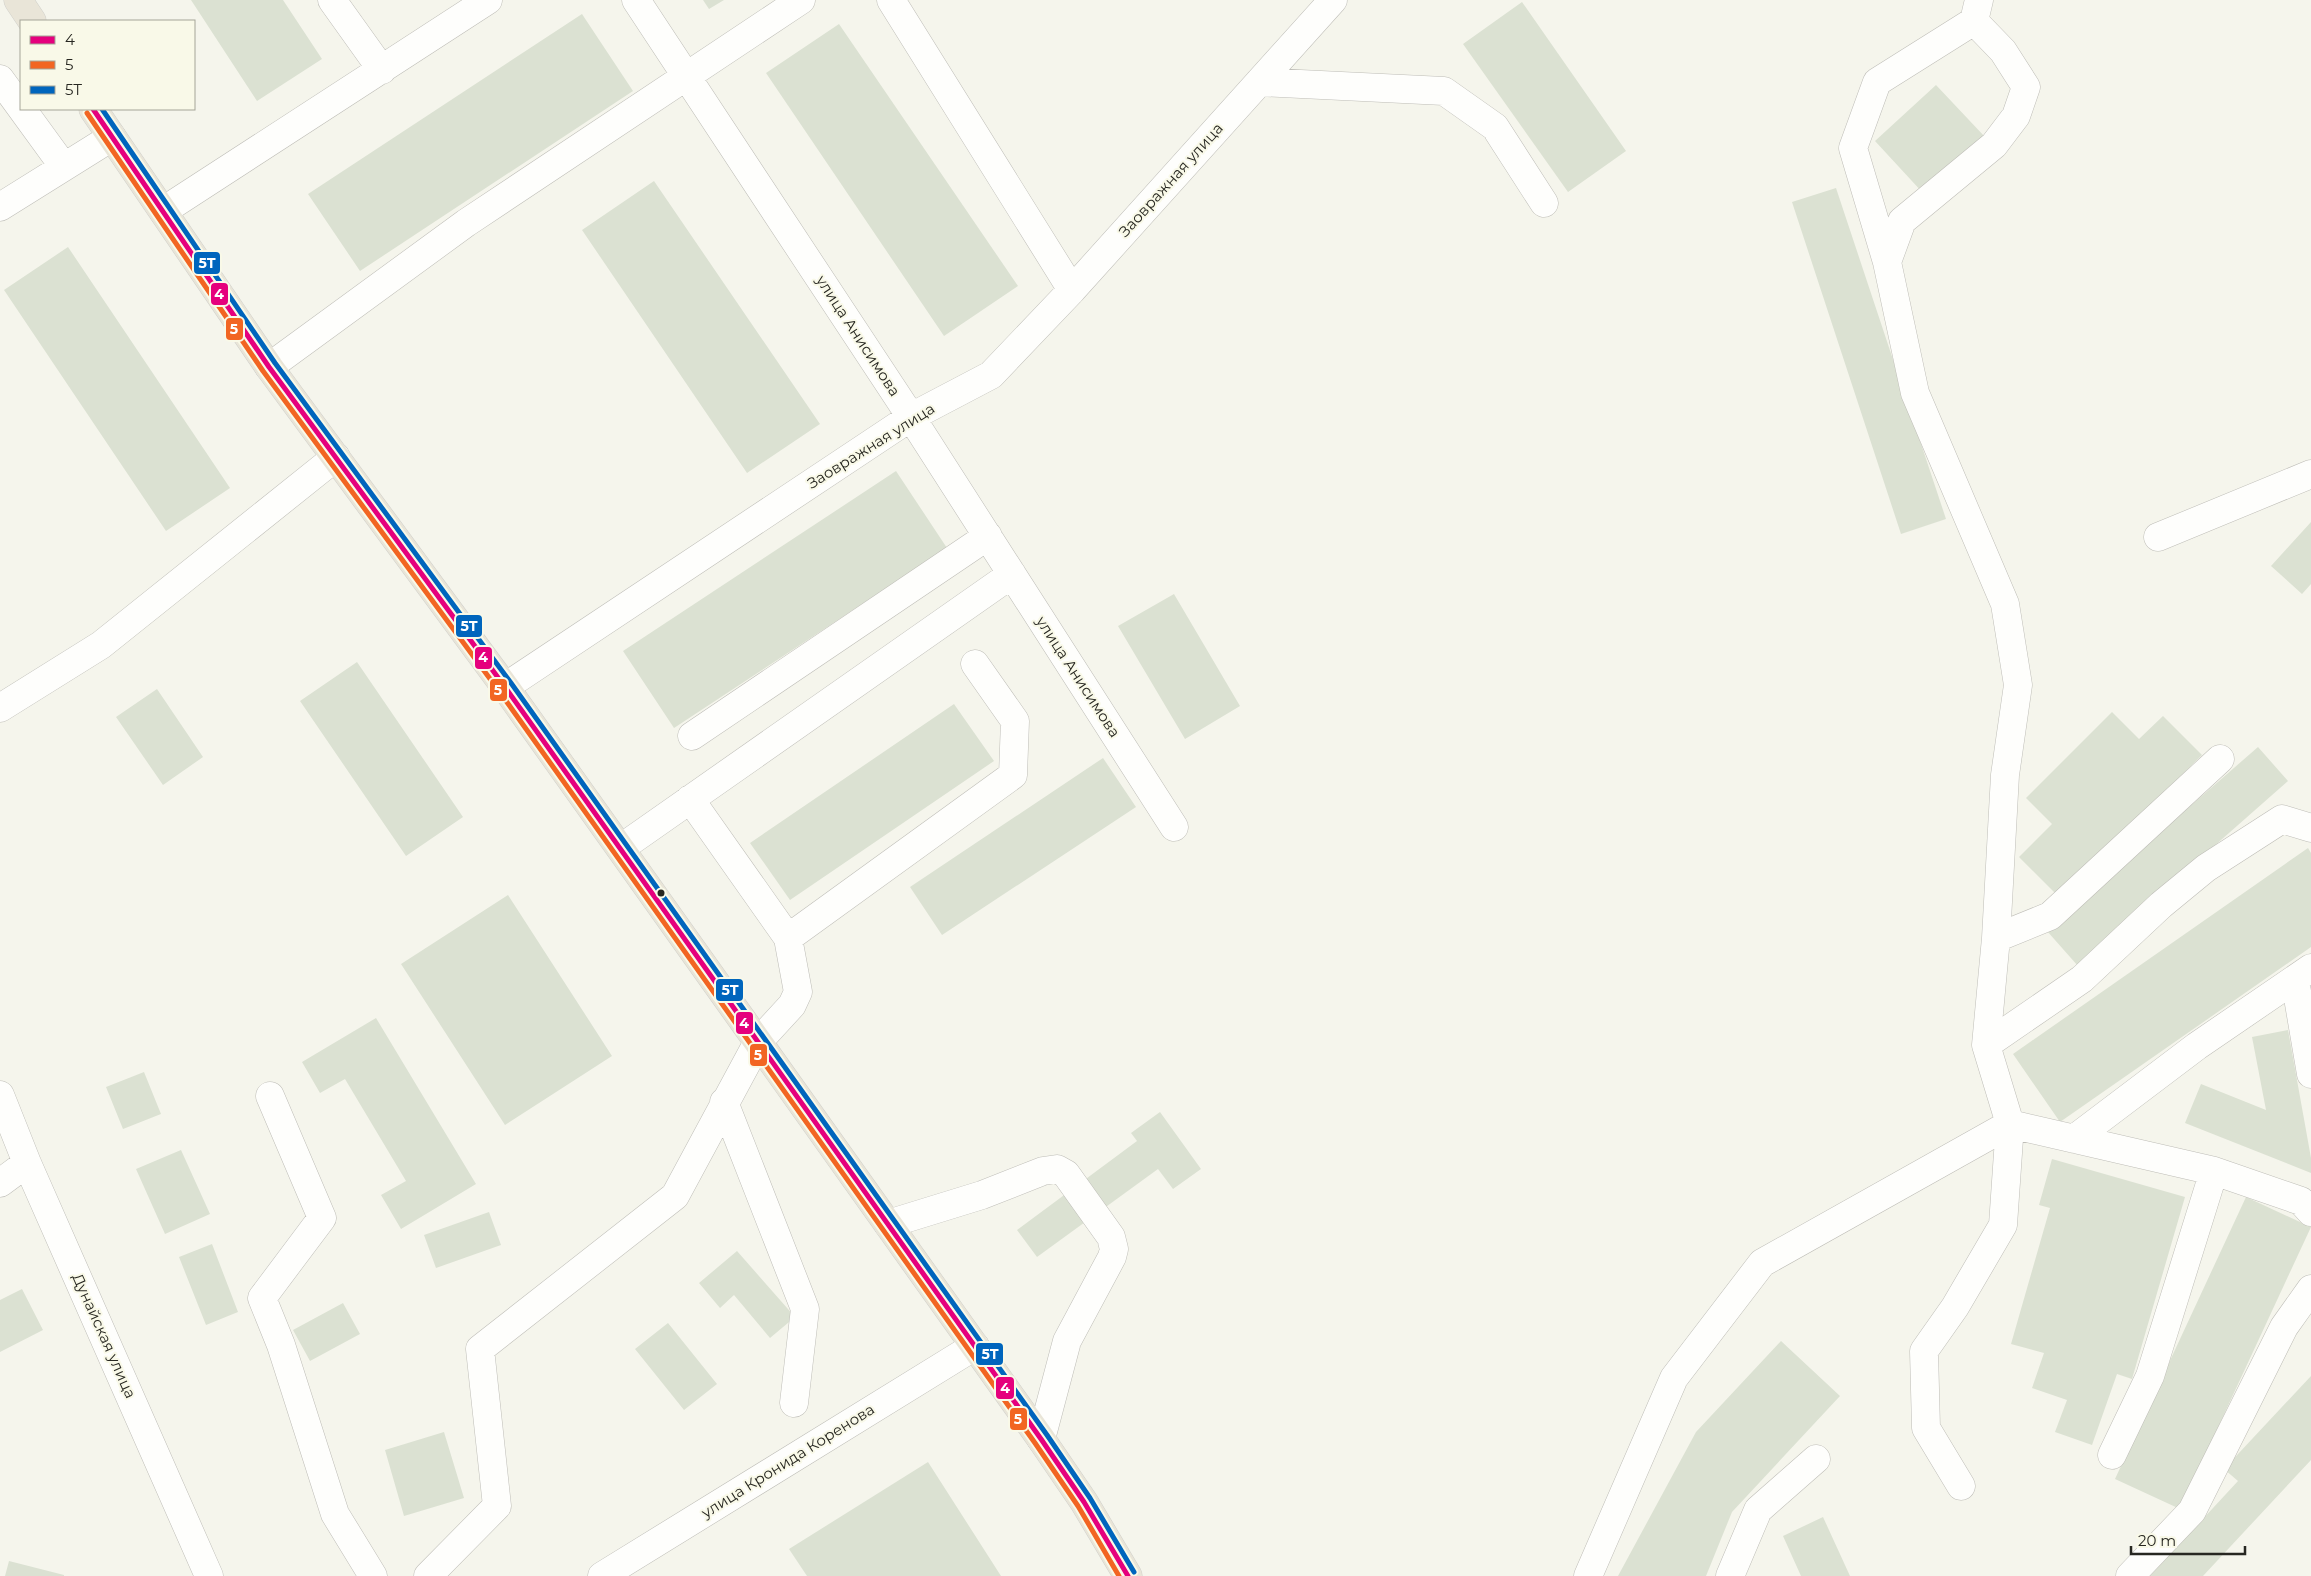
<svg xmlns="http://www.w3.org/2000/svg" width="2311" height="1576" font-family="Montserrat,sans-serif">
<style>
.building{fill:#dbe1d2}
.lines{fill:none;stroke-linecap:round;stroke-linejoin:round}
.minor-casing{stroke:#bebdb7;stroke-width:29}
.major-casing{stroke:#d0d0cb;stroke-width:29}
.minor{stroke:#fefefc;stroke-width:28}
.major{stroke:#e9e5d8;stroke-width:28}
.bus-1-casing{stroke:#f9f9e8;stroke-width:9}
.bus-2-casing{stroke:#f9f9e8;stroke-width:9}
.bus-3-casing{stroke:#f9f9e8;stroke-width:9}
.bus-1{stroke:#e5007d;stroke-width:5}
.bus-2{stroke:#f26522;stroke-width:5}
.bus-3{stroke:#0065bd;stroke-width:5}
.bus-dot{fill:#272721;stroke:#f9f9e8;stroke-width:2}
.labels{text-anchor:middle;stroke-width:4;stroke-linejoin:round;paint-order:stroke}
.street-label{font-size:15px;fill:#272721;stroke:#f9f9e8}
.line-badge{stroke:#f9f9e8;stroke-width:2}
.badge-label{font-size:14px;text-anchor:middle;font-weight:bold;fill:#fff}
</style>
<rect width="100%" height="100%" fill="#f5f5ec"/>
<path class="building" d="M191 0H283L322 59 257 101Z
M703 0H724L709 9Z
M1522 2 1626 151 1568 192 1463 44Z
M582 14 633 91 360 271 308 194Z
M839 24 1018 286 944 336 766 73Z
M1936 85 1985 137 1923 193 1875 141Z
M654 181 820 424 747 473 582 230Z
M1836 188 1946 519 1901 534 1792 202Z
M68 247 230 488 166 531 4 290Z
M896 471 947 548 674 728 623 651Z
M2311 522V584L2302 594 2271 566Z
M1174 594 1240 706 1185 739 1118 626Z
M357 662 463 817 406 856 300 701Z
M157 689 203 757 163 785 116 717Z
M954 704 994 761 790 900 750 843Z
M2112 712 2139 739 2163 716 2202 755 2059 897 2019 857 2052 824 2026 798Z
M2258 747 2288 781 2078 966 2047 931Z
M1103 758 1136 807 942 935 910 887Z
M2308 848 2311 853V947L2060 1122 2013 1054Z
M508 895 612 1056 505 1125 401 964Z
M376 1018 476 1184 401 1229 381 1195 406 1181 345 1079 320 1093 302 1062Z
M2288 1030 2311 1158V1173L2185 1123 2201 1084 2266 1110 2252 1037Z
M144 1072 161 1114 123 1129 106 1087Z
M1160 1112 1201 1169 1173 1189 1158 1169 1037 1257 1017 1230 1137 1141 1131 1133Z
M181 1150 210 1214 165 1234 136 1169Z
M2052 1159 2185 1197 2132 1379 2117 1374 2092 1445 2055 1432 2067 1400 2032 1388 2044 1353 2011 1344 2050 1208 2039 1205Z
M2246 1197 2311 1227 2180 1509 2115 1479Z
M489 1212 501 1245 436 1268 424 1235Z
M212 1244 238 1312 206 1325 179 1257Z
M737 1251 795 1317 770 1338 734 1295 720 1308 699 1283Z
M22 1289 43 1330 0 1352V1300Z
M343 1303 360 1334 310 1361 293 1330Z
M668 1323 717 1384 684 1410 635 1349Z
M1781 1341 1840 1396 1732 1512 1706 1576H1618L1696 1432Z
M2311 1376V1460L2203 1576H2150L2238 1481 2224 1469Z
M444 1432 464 1498 404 1516 385 1450Z
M928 1462 1001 1576H807L789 1549Z
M1823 1517 1850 1576H1801L1783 1536Z
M9 1561 64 1575V1576H5Z"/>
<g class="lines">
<defs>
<path id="minor" d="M332 0 382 70
M636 0 911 417 1174 827
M891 0 1072 290
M1979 0 1974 21 2003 51 2026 87 2016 116 1994 145 1902 221 1887 262 1915 393 2005 604 2018 685 2005 775 1996 938 1986 1045 2010 1124 2214 1171 2301 1201 2311 1212
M0 79 64 167
M1259 82 1444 91 1495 127 1544 203
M0 207 112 137
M163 211 488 0
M1887 262 1853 148 1877 82 1974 21
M269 367 466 223 801 0
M2158 537 2311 474
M505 687 911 417 991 375 1072 290 1333 0
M0 708 101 645 336 457
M692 736 988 536
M690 799 788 938 1013 775 1015 721 975 664
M621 848 1012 574
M1996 938 2050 916 2220 759
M2295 980 2311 1074
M1986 1045 2082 979 2161 905 2206 868 2282 819 2311 828
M0 1095 27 1163 209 1576
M270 1096 322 1218 262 1298 281 1345 335 1514 373 1576
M724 1102 805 1309 794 1403
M2074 1139 2197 1046 2311 968
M0 1183 27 1163
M888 1224 982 1195 1043 1171 1057 1169 1066 1174 1111 1237 1114 1249 1112 1257 1067 1341 1041 1439
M2112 1455 2150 1376 2214 1171
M1961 1486 1926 1428 1924 1351 1955 1307 2003 1225 2010 1124
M428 1576 497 1506 480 1349 675 1196 758 1042 792 1005 798 992 788 938
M602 1576 975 1346
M1588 1576 1674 1378 1762 1263 2010 1124
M1730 1576 1758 1510 1816 1459
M2130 1576 2192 1511 2284 1327 2311 1289"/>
<path id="major" d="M18 0 32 21
M93 109 269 367 505 687 1041 1439 1084 1502 1128 1576"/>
</defs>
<use href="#minor" class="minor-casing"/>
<use href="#major" class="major-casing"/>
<use href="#minor" class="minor"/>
<use href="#major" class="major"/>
<defs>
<path id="bus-1" d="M93 109 269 367 505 687 1041 1439 1084 1502 1128 1576"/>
<path id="bus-2" d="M87 113 263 371 499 691 1035 1443 1078 1506 1119 1576"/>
<path id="bus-3" d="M102 109 275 363 511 683 1047 1435 1090 1498 1134 1572"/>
</defs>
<use href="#bus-1" class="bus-1-casing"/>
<use href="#bus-2" class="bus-2-casing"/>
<use href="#bus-3" class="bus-3-casing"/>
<use href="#bus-1" class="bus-1"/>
<use href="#bus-2" class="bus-2"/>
<use href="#bus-3" class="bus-3"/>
</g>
<circle class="bus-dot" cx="661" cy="893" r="4.5"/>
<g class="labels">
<g class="street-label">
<text transform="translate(1171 180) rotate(-48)" y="5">Заовражная улица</text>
<text transform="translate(858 336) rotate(57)" y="5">улица Анисимова</text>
<text transform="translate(871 446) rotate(-32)" y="5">Заовражная улица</text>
<text transform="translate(1078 677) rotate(57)" y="5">улица Анисимова</text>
<text transform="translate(104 1336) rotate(66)" y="5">Дунайская улица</text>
<text transform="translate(788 1461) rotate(-32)" y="5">улица Кронида Коренова</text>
</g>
</g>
<g class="line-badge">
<rect x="193" y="251" width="28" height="24" rx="5" fill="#0065bd"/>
<rect x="210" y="282" width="19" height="24" rx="5" fill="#e5007d"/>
<rect x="225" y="317" width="19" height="24" rx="5" fill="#f26522"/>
<rect x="455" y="614" width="28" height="24" rx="5" fill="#0065bd"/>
<rect x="474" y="646" width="19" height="24" rx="5" fill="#e5007d"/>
<rect x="489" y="678" width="19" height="24" rx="5" fill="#f26522"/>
<rect x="715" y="978" width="29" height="24" rx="5" fill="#0065bd"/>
<rect x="735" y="1011" width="19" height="24" rx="5" fill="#e5007d"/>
<rect x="749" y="1043" width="19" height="24" rx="5" fill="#f26522"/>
<rect x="975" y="1342" width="29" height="24" rx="5" fill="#0065bd"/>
<rect x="995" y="1376" width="20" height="24" rx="5" fill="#e5007d"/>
<rect x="1009" y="1407" width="19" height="24" rx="5" fill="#f26522"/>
</g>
<g class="badge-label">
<text x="207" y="268">5Т</text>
<text x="219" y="299">4</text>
<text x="234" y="334">5</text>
<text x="469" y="631">5Т</text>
<text x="483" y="662">4</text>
<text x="498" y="695">5</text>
<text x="730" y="995">5Т</text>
<text x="744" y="1028">4</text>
<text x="758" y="1060">5</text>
<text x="990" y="1359">5Т</text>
<text x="1005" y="1393">4</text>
<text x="1018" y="1424">5</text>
</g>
<rect x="20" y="20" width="175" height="90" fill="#f9f9e8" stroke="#a5a598"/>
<rect x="30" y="36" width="25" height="8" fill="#e5007d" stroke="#a5a598"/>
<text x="65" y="45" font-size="15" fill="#272721">4</text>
<rect x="30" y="61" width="25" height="8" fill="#f26522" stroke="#a5a598"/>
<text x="65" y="70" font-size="15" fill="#272721">5</text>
<rect x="30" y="86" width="25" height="8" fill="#0065bd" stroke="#a5a598"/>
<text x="65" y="95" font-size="15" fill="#272721">5Т</text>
<path d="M2131 1546v8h114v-8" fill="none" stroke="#272721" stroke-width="2.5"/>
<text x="2138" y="1546" font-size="15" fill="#272721" stroke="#f9f9e8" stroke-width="4" paint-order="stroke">20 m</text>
</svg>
